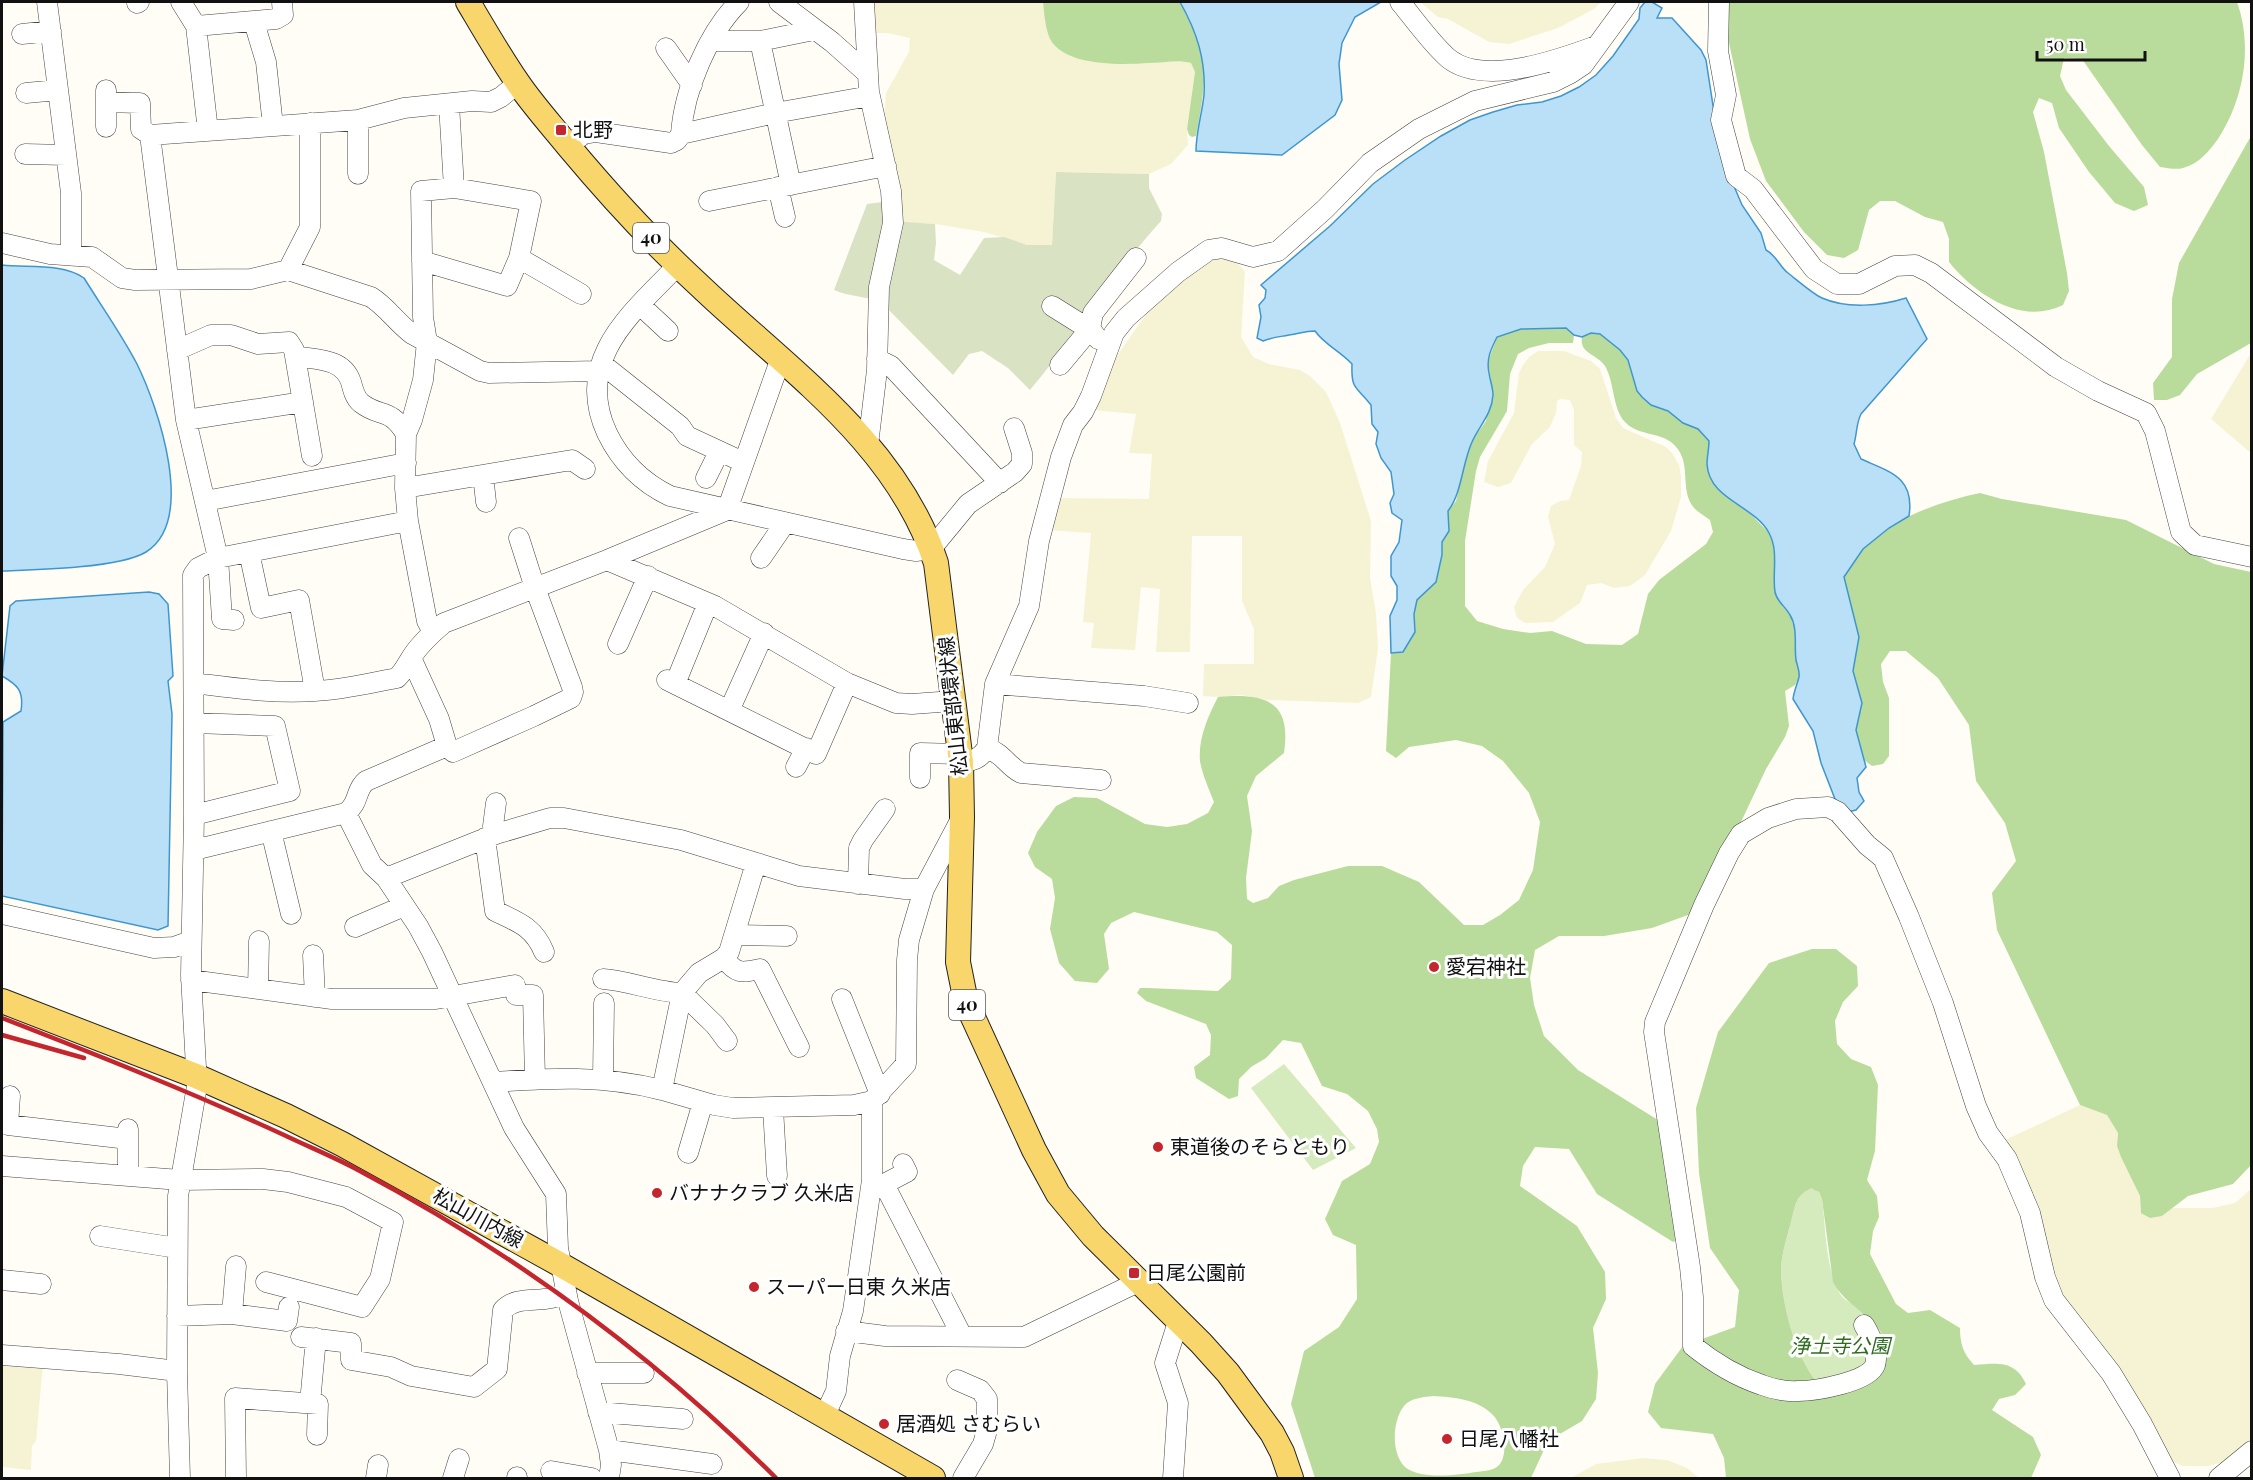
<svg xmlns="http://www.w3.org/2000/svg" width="2253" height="1480" font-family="'Playfair Display','Noto Sans JP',serif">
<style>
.farmland{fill:#f6f3d4}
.green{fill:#d5ebbd}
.forest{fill:#b9dc9c;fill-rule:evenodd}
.cemetery{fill:#d9e3c4}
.water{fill:#b9e0f7;stroke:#3f96cf;stroke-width:1.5}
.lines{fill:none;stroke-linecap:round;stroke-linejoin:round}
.minor-casing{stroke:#444;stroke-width:21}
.major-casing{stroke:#222;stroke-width:26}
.minor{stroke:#fff;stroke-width:20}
.major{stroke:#f9d66b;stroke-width:24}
.rail{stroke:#c4262e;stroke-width:4.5}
.poi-dot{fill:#c4262e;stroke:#fff;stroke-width:2}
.labels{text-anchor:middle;stroke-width:6;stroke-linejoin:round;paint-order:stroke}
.shield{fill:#fff;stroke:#585858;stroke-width:1.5}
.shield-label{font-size:18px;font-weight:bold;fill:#111}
.poi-label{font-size:20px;fill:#111;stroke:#fff;text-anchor:start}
.street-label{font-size:20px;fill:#111;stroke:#fff}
.park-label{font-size:20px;font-style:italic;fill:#2f6b1f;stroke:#fff}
</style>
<rect width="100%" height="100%" fill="#fffdf5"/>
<path class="farmland" d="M870 2H1043L1048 35 1083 60 1149 63 1181 60 1191 63 1195 72 1187 129 1188 145 1171 164 1149 174 1056 172 1052 245H1027L984 232 935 224 897 222 884 121 886 93 909 52 910 38 888 33H871Z
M1420 2H1601L1594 9 1558 28 1509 44 1489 42 1448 19 1438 17Z
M1210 257H1233L1245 272 1241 337 1253 357 1269 364 1300 370 1310 376 1326 392 1340 423 1371 521 1370 578 1376 613 1378 648 1371 697 1358 703 1267 700 1241 695 1218 697 1203 696 1204 664H1254V629L1242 601V536H1192L1190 652H1156L1160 589 1141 587 1135 650 1091 648 1094 623 1083 622 1091 533 1048 530 1057 498 1149 499 1152 454 1129 453 1136 414 1092 410 1109 367 1145 316 1166 290Z
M1538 351H1564L1591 361 1600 369 1616 418 1623 428 1666 447 1672 453 1679 465 1681 476V497L1671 531 1645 575 1630 586 1614 588 1601 583 1587 585 1580 603 1553 622 1525 623 1517 618 1514 607 1523 590 1545 567 1555 544 1548 517 1551 506 1560 501 1569 500 1581 466 1582 452 1574 445V410L1570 400 1560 399 1557 401 1556 413 1550 427 1532 444 1511 483 1498 487 1484 482 1488 461 1514 413 1519 373 1523 365 1529 357Z
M2251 353 2252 453H2251L2211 419Z
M2080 1105 2107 1115 2118 1133 2117 1146 2140 1196 2141 1213 2162 1216 2172 1208H2212L2235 1203 2251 1189V1443L2228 1461 2208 1466H2183L2168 1460 2070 1314 2003 1141Z
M2 1361 43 1364 36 1441 32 1446 31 1470 2 1467Z
M1643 1458 1667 1460 1687 1468 1699 1478H1571L1596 1464Z"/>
<path class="green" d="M1284 1064 1356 1148 1313 1170 1251 1088Z
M1811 1187 1819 1192 1822 1199C1826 1229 1825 1264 1839 1292 1841 1297 1847 1301 1852 1304 1875 1324 1895 1335 1883 1369L1817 1382C1795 1356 1781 1302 1781 1268 1782 1252 1787 1237 1791 1222 1796 1205 1794 1197 1811 1187Z"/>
<path class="forest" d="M1043 2H1180C1210 54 1207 79 1196 136L1192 137 1189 135 1187 129 1195 72 1191 63C1177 59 1164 63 1149 63 1121 65 1058 67 1048 34 1045 24 1044 12 1043 2Z
M1723 2H2237C2253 47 2244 99 2218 139 2209 151 2199 164 2183 168 2177 170 2167 168 2160 167L2142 145 2082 59 2064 58 2060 76 2066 90 2109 146 2144 187 2148 205 2134 211 2115 203 2089 172 2059 128 2052 103 2039 98 2033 112 2044 152 2067 273 2069 291 2063 305C2021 326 1975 294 1949 262V239L1943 222 1925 217 1895 201H1880L1869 210 1858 250 1844 258 1827 255 1804 232 1766 181 1750 139 1729 43Z
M2251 136V343L2197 374 2180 395 2167 400H2154L2153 383 2172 357V299L2179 263Z
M1548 328H1566L1574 335 1573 343H1549L1529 348 1518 354 1510 374 1507 411 1480 457 1476 471 1465 541V606L1477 621 1503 629 1530 633 1552 631 1586 644 1622 645 1638 634 1648 594 1659 580 1706 544 1713 532 1710 520C1705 516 1699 513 1695 509 1677 489 1695 461 1671 442 1657 432 1637 435 1625 422 1612 408 1615 383 1605 366 1597 354 1579 354 1582 337L1591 333 1600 334 1620 350 1628 360 1637 391 1651 405 1668 411 1683 423 1698 429 1710 441 1707 465 1735 503 1746 509 1769 533 1773 544 1782 606 1790 615 1796 635V659L1800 675 1795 685 1785 691 1789 726 1785 737 1766 769 1706 896 1688 915 1652 928 1604 936H1559L1535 950 1530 978 1534 1005 1544 1036 1578 1070 1661 1122 1686 1236 1673 1242 1597 1194 1569 1149 1535 1147 1523 1166 1520 1186 1577 1226 1605 1272 1606 1299 1593 1328 1598 1373 1596 1399 1582 1421 1548 1441 1531 1478H1315L1291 1404 1304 1351 1339 1327 1357 1299 1356 1245 1333 1235 1325 1219 1342 1181 1370 1164 1379 1142 1377 1129 1368 1111 1347 1094 1322 1086 1301 1043 1283 1040 1266 1058 1251 1067 1239 1079 1238 1096 1229 1099 1196 1078 1194 1067 1210 1055 1211 1035 1206 1024 1146 1001 1137 993 1140 988H1148L1218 991 1231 979 1232 945 1217 932 1134 912 1111 923 1104 934 1109 969 1097 983 1075 981 1059 963 1050 929 1055 898 1052 879 1035 867 1028 853 1037 832 1056 806 1074 797 1097 798 1145 824 1167 827 1187 824 1208 813 1214 802C1209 789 1202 774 1200 761 1198 739 1208 716 1218 697 1264 693 1292 700 1284 753L1256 776 1247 796 1252 831 1246 878 1247 899 1253 903 1268 898 1279 886 1294 880 1348 866H1382L1419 882 1464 925H1483L1500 915 1519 900 1533 870 1540 822 1529 793 1503 761 1482 746 1456 740 1409 747 1396 758 1386 751 1391 653 1403 652 1415 632 1414 614 1417 599 1436 582 1442 555V542L1449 531 1448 511 1456 501 1464 463 1473 439 1486 421 1491 381 1488 362 1497 337 1521 329ZM1433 1396C1453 1397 1478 1399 1493 1415 1503 1425 1510 1455 1498 1466 1492 1471 1484 1471 1476 1472 1458 1475 1420 1480 1405 1467 1391 1453 1392 1421 1404 1406 1410 1398 1424 1397 1433 1396Z
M1980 493 2002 499 2126 520 2214 564 2251 572 2252 1164 2233 1184 2188 1196 2162 1216 2150 1218 2141 1213 2140 1196 2121 1157 2117 1146 2118 1133 2107 1115 2080 1105 1997 930 1992 893 2016 861 2005 823 1976 781 1969 725 1938 678 1906 651H1890L1881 664 1883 682 1889 698V756L1883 764 1872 766 1864 760 1856 730 1862 703 1853 671 1859 637 1844 577C1850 568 1855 557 1862 549 1890 519 1941 501 1980 493Z
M1812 949H1836L1857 966 1858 986 1843 1002 1835 1021 1837 1044 1851 1059 1871 1067 1878 1085 1875 1151 1867 1180 1877 1196 1879 1217 1873 1231 1870 1254 1896 1304 1908 1313 1930 1310 1960 1328C1960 1344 1963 1353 1974 1365 1998 1363 2015 1360 2026 1384L2015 1395 1999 1399 1992 1410 2033 1437 2041 1455 2031 1478H1726L1724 1458 1713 1434 1661 1428 1648 1412 1655 1384 1683 1346 1735 1327 1739 1290 1710 1248 1699 1173 1696 1108 1718 1032 1769 963ZM1811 1188 1819 1192 1822 1199 1833 1282C1851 1316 1900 1322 1883 1369L1817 1382C1795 1356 1781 1302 1781 1268 1782 1252 1787 1237 1791 1222 1796 1205 1794 1197 1811 1188Z"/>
<path class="cemetery" d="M1056 172 1149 174V188L1162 214 1161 221C1113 274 1076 335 1030 390L1008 368 982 351 969 354 953 375 882 303C868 296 849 297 834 290L867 204 890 201 891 221 935 224 936 243 934 260 960 275 984 238 1004 237 1027 245H1052Z"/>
<path class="water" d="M1180 2H1381L1355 17 1342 43 1339 64 1342 100 1335 115 1282 155 1196 151C1196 132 1202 114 1204 95 1206 60 1197 32 1180 2Z
M1645 2H1652L1662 8 1657 18H1672L1701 50 1706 60 1716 125 1728 172 1742 205 1761 233 1766 250C1776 255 1780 267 1788 273 1797 280 1813 294 1822 298 1847 309 1881 306 1906 298L1927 339 1861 414C1856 424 1857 434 1854 444L1861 459C1890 472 1915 477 1909 516L1889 528 1863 549 1844 577 1859 637 1853 671 1862 703 1856 730 1866 767 1857 778 1859 792 1864 801 1856 810 1848 812 1835 799 1821 763 1813 731 1793 699C1794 691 1797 685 1799 677 1800 672 1797 665 1796 660 1794 645 1798 628 1790 615 1785 606 1777 602 1775 592 1772 573 1779 551 1769 533 1754 505 1709 500 1707 464 1707 457 1709 448 1709 441L1698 429 1683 423 1668 411 1651 405 1642 397 1637 391 1628 360 1620 350 1600 334 1591 333 1582 337 1574 335 1566 328 1521 329 1497 337C1491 349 1486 359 1489 373 1490 380 1493 388 1493 395 1492 414 1479 426 1472 442 1462 464 1462 493 1448 511L1449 531 1442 542V555L1436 582 1417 600 1414 614 1415 632 1403 652 1391 653 1390 616 1397 600V586L1391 576V556L1399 542 1402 520 1392 513 1390 503 1394 494 1391 472 1381 458 1376 444 1378 432 1372 424 1371 405C1356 386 1351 390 1352 364 1340 351 1325 345 1315 331 1304 331 1299 334 1289 335 1279 337 1273 337 1263 341L1257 338 1261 317 1259 305 1265 298 1266 290 1261 285 1330 226 1373 184 1405 160 1441 136 1470 120 1493 112 1517 105 1542 102 1561 96 1579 87 1596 75 1613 56 1639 19 1640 8Z
M2 265C28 268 62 263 84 278 102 307 122 335 137 364 158 407 197 520 146 552 120 568 35 570 2 571Z
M149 592 159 594 168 604 173 676 168 681 172 714 168 926 158 930 2 896 3 722 21 711C24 691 18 685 2 676L10 606 16 601Z"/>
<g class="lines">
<defs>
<path id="minor" d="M47 2 71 193V255
M181 2 196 26 208 131
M779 2 832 42 868 74
M864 2 869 92 891 191 893 223 879 287 877 370 868 445
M1400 2C1415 20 1430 42 1448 58 1483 87 1558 60 1596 46
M1719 2 1718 51 1726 95 1721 120 1736 176 1753 189 1814 269 1837 284H1859L1895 266 1915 265 1931 273 2056 367 2098 391 2146 413 2155 431 2181 532 2195 545 2252 557
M137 3 139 2
M254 22 266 62 273 126
M196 26 276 19 283 15 282 2
M22 34 51 31
M711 41H760L814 30
M760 41 791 185
M666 48 692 85
M26 93 58 90
M106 102 140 103 141 129 150 135
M449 104 454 188
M358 120V174
M106 127V90
M681 134C684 90 708 33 739 2
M568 145 584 134 596 132 671 143 677 140 681 134 775 113 870 96
M25 154 66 155
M778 187 785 217
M709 201 886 166
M2 243 50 254 92 257 122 278 135 280 251 279 288 270 310 227V123
M519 258 581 294
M422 261 507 286 519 258 531 201 454 188 421 191 423 317 427 342 423 380 412 420 406 434 405 488 408 521 427 621 433 632
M678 265C632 313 573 359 607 433 621 462 641 482 670 496L903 549 916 551 931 549 968 504 1015 472 1022 464V453L1014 428
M288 270 371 297C387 307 397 323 412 334L480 371 489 373 599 371
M640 305 668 331
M1052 306 1092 331 1098 339
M177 350 211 335H231L258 344 289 342 294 350 312 456
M295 356C317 360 343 358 351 382 353 390 355 398 361 403 380 418 390 407 406 434
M877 359 891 366 1000 483
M602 364 680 426 687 436 743 462
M1060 365 1090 329 1093 313 1136 258
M186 420 303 402
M483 475 486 502
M706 478 719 452
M405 488 572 460 585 469
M205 501 406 463
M249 552 261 608 299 600 315 691
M761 558 785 523
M607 560 715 606 847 683 896 703 912 704 953 701
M234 620 222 619 218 558 408 521
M618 644 648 576
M411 658 439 719 447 746 453 752 534 716 571 698 573 692 572 687 535 588 519 538
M667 680 816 754 847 683
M194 683C234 688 274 694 315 691 342 690 370 683 397 678 404 671 406 666 411 658 419 645 432 633 444 623L607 560 727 510 781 358
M675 684 708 603
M995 684 1144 696 1188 703
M729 711 764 633
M987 748C1004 754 1006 765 1021 773L1101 780
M961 762C973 761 980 759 987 748L995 684 1029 606 1039 541 1061 457 1073 425 1083 412 1091 396 1114 333 1126 318 1178 272 1209 250 1222 248 1253 257 1278 251 1325 209 1370 163 1419 129 1475 101 1553 82 1571 73 1583 65 1629 2
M796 767 806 748
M920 778V753L960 754
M346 813C360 802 355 790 366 781L447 746
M194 815 290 791 275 726 195 723
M271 831 291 914
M496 834 493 826 496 803
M485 838 495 911C518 922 534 927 544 952
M194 850 346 813 372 865 386 878 418 926 432 952 514 1128 556 1194 558 1248 568 1301 609 1450 611 1465 609 1478
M756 863 729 952 724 958 699 973 682 993 662 1090 714 1105 733 1108 854 1105 872 1101 906 1064 907 960 909 940 924 889 961 819
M386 878 496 834 550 818H564L681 840 799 876 905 889H924
M858 884 859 848 863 840 885 809
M2 914 154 948 174 947 191 941
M355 927 404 906
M734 935 787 936
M313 955 315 997
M724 958C736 974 741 973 760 969L799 1047
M603 979C630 981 655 992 682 993L715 1025 727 1041
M191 980 332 999H436L515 985 516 995H533L535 1079
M258 989 259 941
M842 999 880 1094
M603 1079 604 1003
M493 1082C553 1078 603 1075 662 1090
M10 1096 8 1125 128 1139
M773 1108 777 1176
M128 1129V1176
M688 1153 703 1102
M2 1166 180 1180 263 1179 288 1182 346 1197 393 1222 380 1279 362 1307 266 1282
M884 1184 962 1336
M873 1185 884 1184 907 1172 903 1164
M100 1236 177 1248
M2 1280 41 1284
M232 1314 236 1266
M177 1316 232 1314 287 1321 289 1307
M1864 1325C1870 1335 1879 1353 1875 1365 1869 1382 1815 1391 1798 1391 1786 1392 1773 1389 1762 1385 1738 1377 1713 1362 1693 1346V1297L1690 1267 1654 1032 1655 1022 1704 905 1729 853 1741 834 1768 818 1796 809 1828 807 1838 812 1867 845 1883 858 1909 917 1943 1003 1976 1106 1988 1133 2007 1159 2030 1213 2045 1277 2054 1300 2111 1373 2142 1424 2170 1478
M846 1331 885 1336 1024 1337 1138 1282
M301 1337 351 1343V1360L391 1367 411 1376 474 1387 497 1369 503 1310C520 1292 548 1307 566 1291
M2 1355 119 1364 177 1371
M587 1373H644
M957 1380 980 1390 987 1399V1430L983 1444 963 1478
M310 1403 316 1338
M598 1412 683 1419
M824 1417 836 1391 840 1356 853 1311 872 1180V1101
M609 1450 712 1464
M551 1471 592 1478
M180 1478 177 1371 178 1196 197 1086 191 975 194 815 193 575 198 568 218 558 186 420 150 135 358 120 404 108 472 101 491 102 501 97 518 83
M236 1478 235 1398 318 1404 317 1435
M376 1478 378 1465
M453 1478 459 1459
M517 1478V1477
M1173 1478 1178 1403 1165 1363 1178 1322
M2219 1478 2252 1451"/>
<path id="major" d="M468 2C484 29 500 57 518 83 533 105 552 126 569 147 610 196 653 243 700 286 787 369 897 443 936 563L961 762 962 817 958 962 966 1002 1034 1150 1058 1194 1093 1236 1201 1343 1228 1373 1272 1433 1282 1452 1291 1478
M2 1001 196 1076 286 1116 342 1144 561 1265 933 1478"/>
</defs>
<use href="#minor" class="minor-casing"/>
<use href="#major" class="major-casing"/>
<use href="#minor" class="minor"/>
<use href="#major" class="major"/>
<path class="rail" d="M2 1018C97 1055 191 1092 284 1135 309 1147 334 1157 358 1170 511 1251 654 1356 776 1478
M2 1035 84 1058"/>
</g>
<g class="poi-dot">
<rect x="555" y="124" width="12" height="12" rx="3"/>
<circle cx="1434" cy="967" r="6"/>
<circle cx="1158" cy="1147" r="6"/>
<circle cx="657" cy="1193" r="6"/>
<rect x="1128" y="1267" width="12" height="12" rx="3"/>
<circle cx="754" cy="1287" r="6"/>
<circle cx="884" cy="1424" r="6"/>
<circle cx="1447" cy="1439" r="6"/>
</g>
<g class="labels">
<g class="shield">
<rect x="633" y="223" width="36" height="30" rx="4.5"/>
<rect x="949" y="990" width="36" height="30" rx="4.5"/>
</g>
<g class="shield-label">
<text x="651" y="244">40</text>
<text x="967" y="1011">40</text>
</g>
<g class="poi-label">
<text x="573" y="137">北野</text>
<text x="1446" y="974">愛宕神社</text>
<text x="1170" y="1154">東道後のそらともり</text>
<text x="669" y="1200">バナナクラブ 久米店</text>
<text x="1146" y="1280">日尾公園前</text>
<text x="766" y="1294">スーパー日東 久米店</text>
<text x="896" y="1431">居酒処 さむらい</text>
<text x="1459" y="1446">日尾八幡社</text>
</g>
<g class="street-label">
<text transform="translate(953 706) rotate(-96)" y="7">松山東部環状線</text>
<text transform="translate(478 1218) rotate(29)" y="7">松山川内線</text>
</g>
<g class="park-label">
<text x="1840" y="1353">浄土寺公園</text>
</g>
</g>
<rect width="2253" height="1480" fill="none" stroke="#111111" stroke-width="6"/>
<path d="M2037 51v9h108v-9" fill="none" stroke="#111111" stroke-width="3"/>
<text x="2046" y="51" font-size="18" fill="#111111" stroke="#ffffff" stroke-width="4.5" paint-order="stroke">50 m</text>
</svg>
